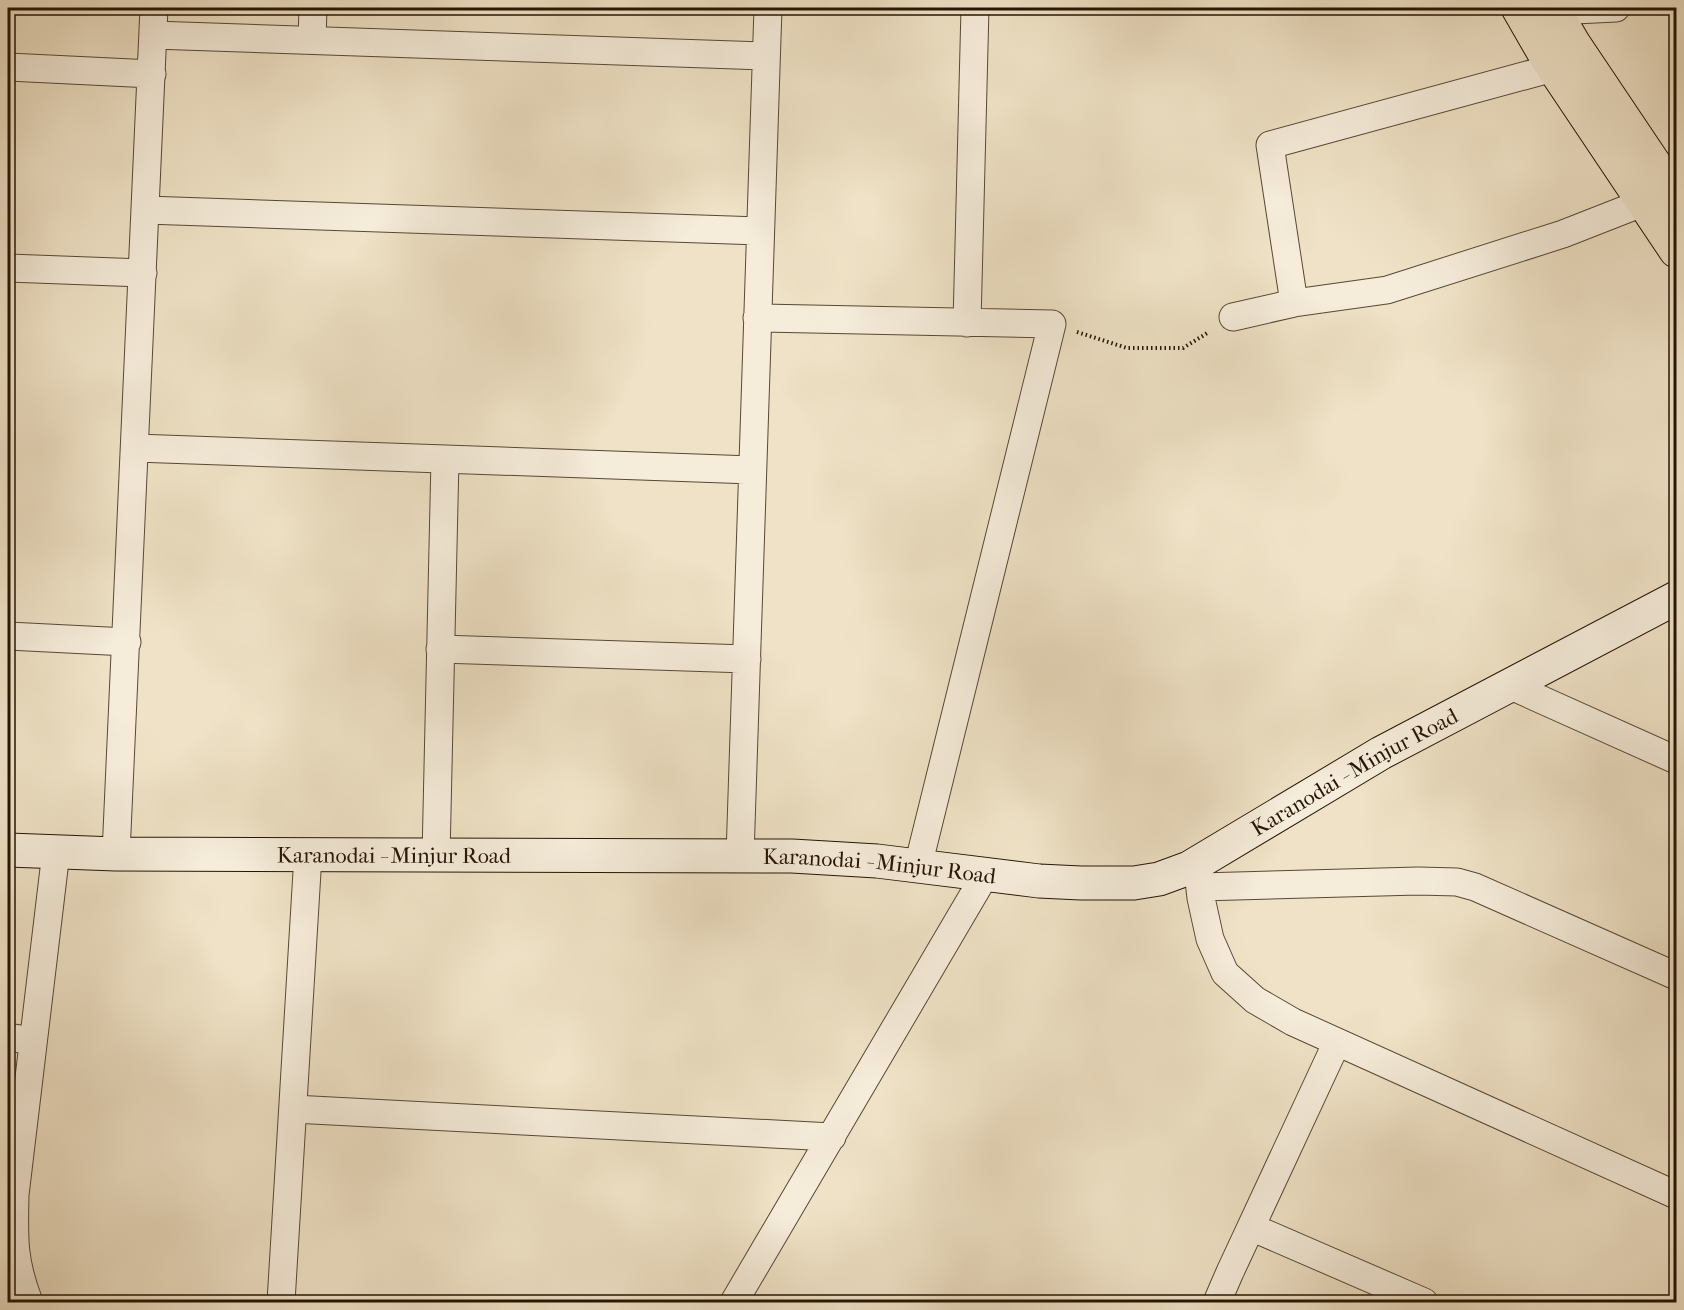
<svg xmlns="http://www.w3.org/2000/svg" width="1684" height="1310" font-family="'IM FELL French Canon',serif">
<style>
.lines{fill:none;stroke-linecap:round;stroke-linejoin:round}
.street-casing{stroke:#584835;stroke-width:29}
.secondary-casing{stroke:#261405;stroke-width:35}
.primary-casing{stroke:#261405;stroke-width:35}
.path{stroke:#261405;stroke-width:4;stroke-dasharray:1.5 3;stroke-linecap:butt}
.street{stroke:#f5ecda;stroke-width:27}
.secondary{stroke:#f5ecda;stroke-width:33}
.primary{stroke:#efe2c6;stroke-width:33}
.labels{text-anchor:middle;stroke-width:6;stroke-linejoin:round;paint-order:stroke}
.street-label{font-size:22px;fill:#261405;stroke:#f5ecda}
</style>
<rect width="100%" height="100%" fill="#efe2c6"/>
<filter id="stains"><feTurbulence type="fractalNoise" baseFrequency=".00333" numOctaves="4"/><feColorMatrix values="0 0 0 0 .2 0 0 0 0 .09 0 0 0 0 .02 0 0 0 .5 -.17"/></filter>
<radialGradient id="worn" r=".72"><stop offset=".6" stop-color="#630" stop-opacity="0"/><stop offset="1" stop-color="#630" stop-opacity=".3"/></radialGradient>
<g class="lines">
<defs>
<path id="street" d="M1539 19 1554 11 1616 8
M153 35 766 56
M312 40 313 8
M8 67 152 74
M145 210 760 231
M8 268 143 273
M1294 303 1270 145 1553 68
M1233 317 1294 303 1387 290 1563 234 1660 196
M757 318 1052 324 918 866
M967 323 975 8
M135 448 752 470
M8 636 127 642
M440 649 747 659
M1511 686 1676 760
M116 854 154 8
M436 856 445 459
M740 856 768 8
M1197 863 1201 898 1210 939 1225 973 1255 1000 1293 1022 1676 1195
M1200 887 1418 881 1457 882 1475 887 1676 976
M8 1037 32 1041
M293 1109 832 1137
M1251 1227 1424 1302
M29 1302C13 1261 14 1238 15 1195L56 852
M281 1302 308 855
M734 1302 985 875
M1217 1302 1230 1272 1337 1042"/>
<g id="secondary">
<path id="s1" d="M8 850 116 854 792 856 877 861 1039 881 1081 883H1134L1159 879 1189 868 1381 753 1676 598"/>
</g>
<path id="primary" d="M1518 8 1548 60 1676 251
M1553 8 1574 44 1676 196"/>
</defs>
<use href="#street" class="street-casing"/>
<use href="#secondary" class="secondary-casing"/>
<use href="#primary" class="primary-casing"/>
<path class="path" d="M1077 332 1127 348H1183L1209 332"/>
<use href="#street" class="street"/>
<use href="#secondary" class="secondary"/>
<use href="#primary" class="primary"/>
</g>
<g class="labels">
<g class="street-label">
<text dy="8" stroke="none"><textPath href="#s1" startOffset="1376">Karanodai - Minjur Road</textPath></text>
<text dy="8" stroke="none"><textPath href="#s1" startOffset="386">Karanodai - Minjur Road</textPath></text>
<text dy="8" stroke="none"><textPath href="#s1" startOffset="872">Karanodai - Minjur Road</textPath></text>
</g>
</g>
<rect width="1684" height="1310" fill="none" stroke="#efe2c6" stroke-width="30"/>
<rect x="9" y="9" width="1666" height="1292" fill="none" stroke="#261405" stroke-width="3"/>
<rect x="15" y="15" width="1654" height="1280" fill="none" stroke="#261405" stroke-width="1.5"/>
<rect width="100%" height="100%" filter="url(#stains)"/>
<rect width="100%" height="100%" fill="url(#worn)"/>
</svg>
